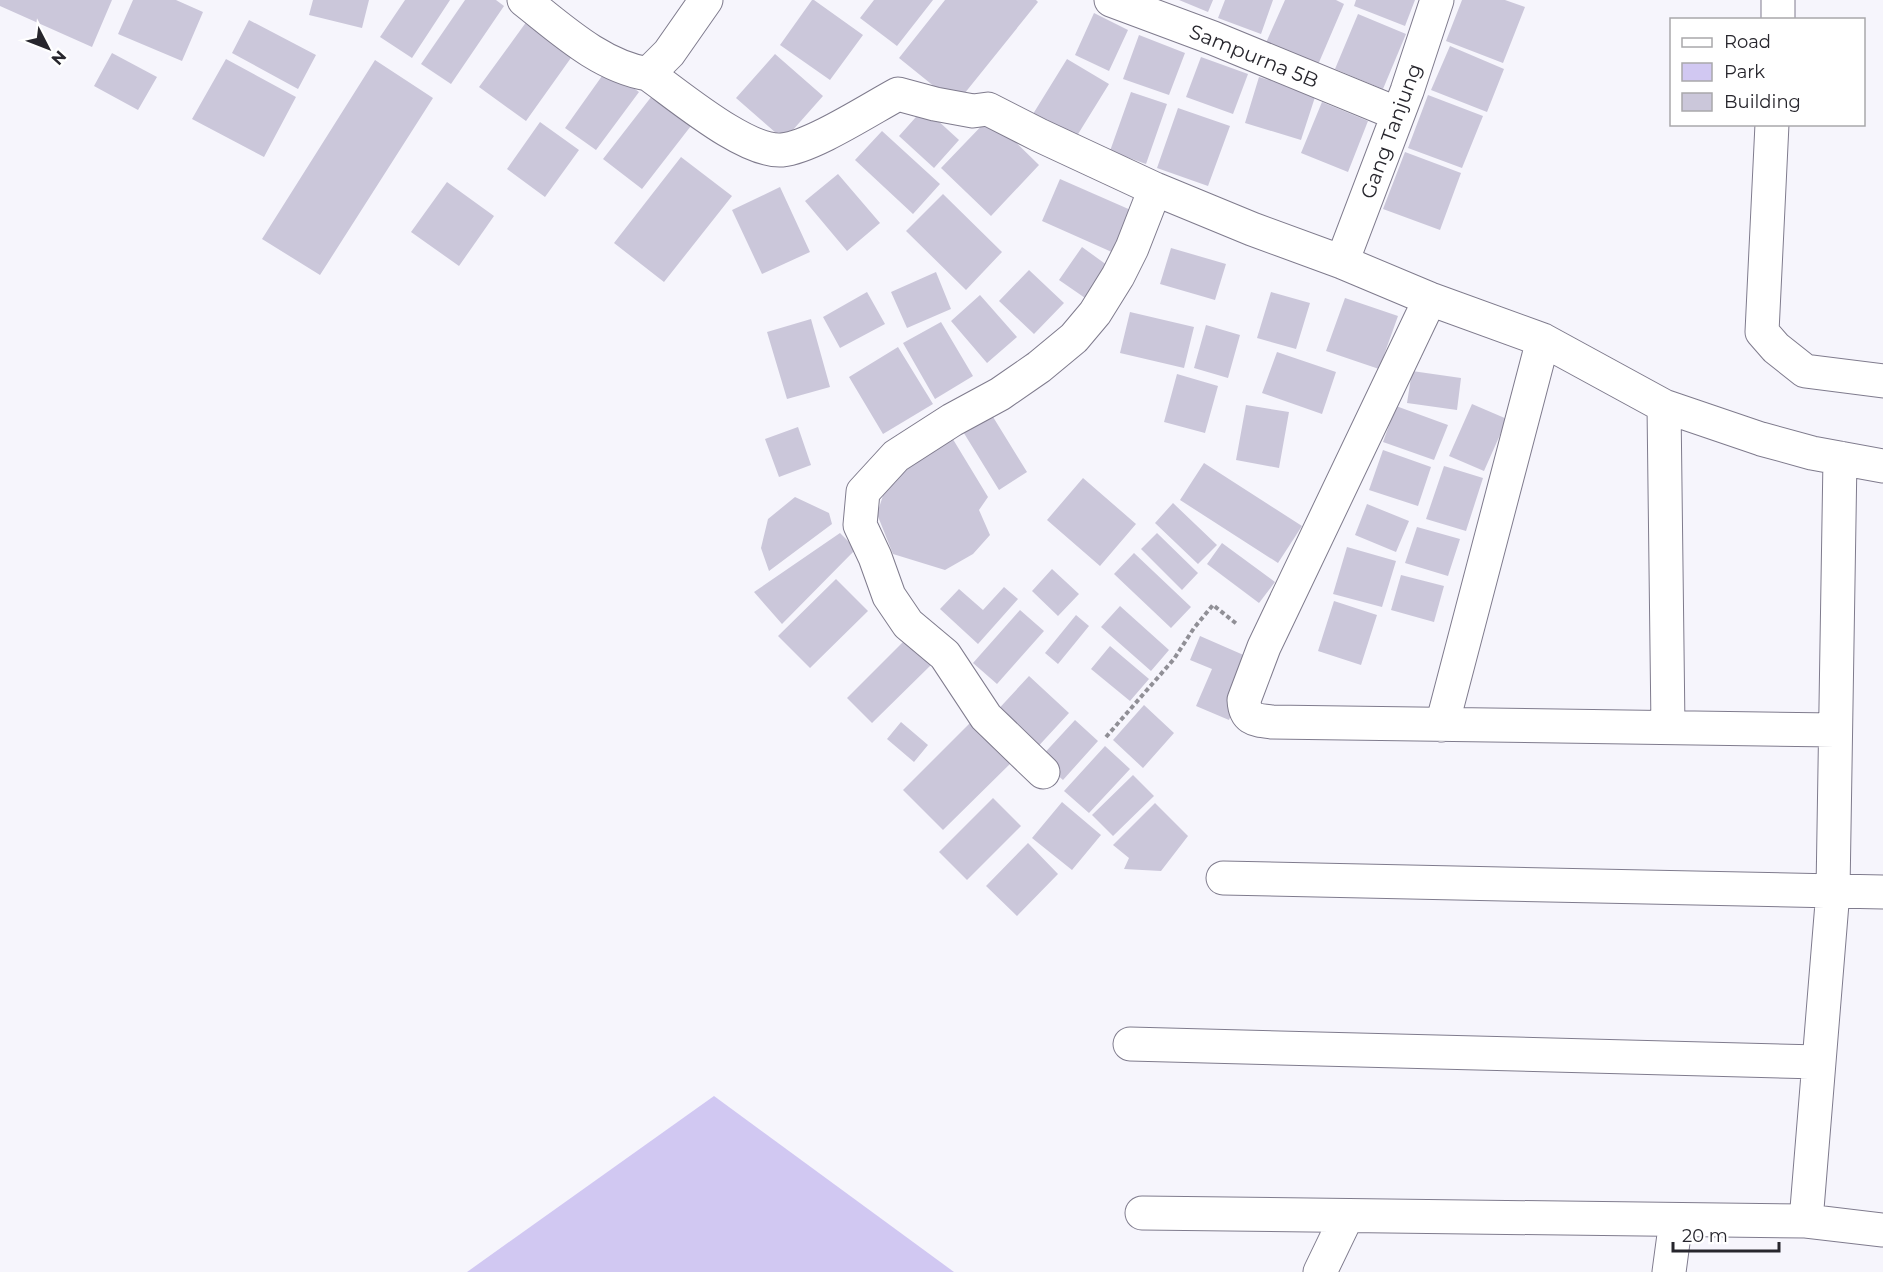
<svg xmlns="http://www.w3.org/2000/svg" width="1883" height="1272" font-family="Montserrat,sans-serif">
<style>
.green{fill:#d1c8f2}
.building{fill:#cbc7da}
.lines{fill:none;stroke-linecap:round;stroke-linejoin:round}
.minor-casing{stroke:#7f7b8d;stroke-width:35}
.path{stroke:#908f96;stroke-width:4;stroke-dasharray:4.5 3;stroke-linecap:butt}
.minor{stroke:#fff;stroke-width:33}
.labels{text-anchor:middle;stroke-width:6;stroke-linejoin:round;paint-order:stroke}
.street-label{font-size:20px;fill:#27262d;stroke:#fff}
</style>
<rect width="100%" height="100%" fill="#f6f5fc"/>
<path class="green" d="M714 1096 954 1272H467Z"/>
<path class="building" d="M0 0H112L92 47 0 6Z
M133 0H176L203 12 182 61 118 34Z
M313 0H369L362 28 309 15Z
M405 0H450L412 58 380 37Z
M465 0H496L504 6 451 84 421 64Z
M812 0H814L863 35 830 80 780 45Z
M874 0H933L897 46 860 18Z
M945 0H1036L1038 2 956 104 899 58Z
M1179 0H1213L1208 12Z
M1225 0H1273L1261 34 1218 18Z
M1285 0H1336L1344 4 1317 67 1265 45Z
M1356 0H1415L1405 26 1354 6Z
M1462 0H1505L1525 7 1503 63 1446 41Z
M1094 13 1128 30 1109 71 1075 55Z
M1358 14 1406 34 1383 89 1335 69Z
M249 20 316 55 298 89 232 53Z
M527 21 573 55 526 121 479 87Z
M1139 35 1185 53 1169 95 1123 79Z
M1450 46 1504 69 1487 112 1431 90Z
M112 53 157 77 138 110 94 86Z
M775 54 823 96 784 140 736 98Z
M1201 57 1248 74 1233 114 1186 97Z
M226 59 296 97 264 157 192 119Z
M1067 59 1109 84 1075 139 1033 114Z
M375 60 433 98 320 275 262 239Z
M607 69 639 92 596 150 565 128Z
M1259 77 1316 94 1301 140 1245 123Z
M655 92 694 122 642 189 603 159Z
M1131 92 1167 104 1146 164 1110 151Z
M1428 95 1483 116 1462 168 1408 148Z
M1322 102 1368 121 1348 172 1301 153Z
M924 108 959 140 934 168 899 136Z
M1178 108 1230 126 1208 186 1157 168Z
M990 117 1039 165 991 216 941 168Z
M540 122 579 150 545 197 507 169Z
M882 131 940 184 913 214 855 160Z
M1405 152 1461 173 1440 230 1383 209Z
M681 157 732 196 664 282 614 243Z
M838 174 880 223 847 251 805 201Z
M1060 179 1133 211 1114 253 1042 221Z
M447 182 494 216 459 266 411 232Z
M780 187 810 252 762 274 732 210Z
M943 194 1002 252 966 290 906 231Z
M1082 247 1111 268 1088 300 1059 280Z
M1171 248 1226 264 1215 300 1160 284Z
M1029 270 1064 303 1034 334 999 301Z
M936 272 951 309 907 328 891 292Z
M867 292 885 324 840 348 823 317Z
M1271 292 1310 303 1296 349 1257 338Z
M980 295 1017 337 987 363 951 321Z
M1345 298 1398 316 1379 369 1326 351Z
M1130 312 1194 327 1184 368 1120 353Z
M811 319 830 387 787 399 767 332Z
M941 322 973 376 935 399 903 343Z
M1206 325 1240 335 1228 378 1194 368Z
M898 347 933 404 883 434 849 377Z
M1277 352 1336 372 1322 414 1262 393Z
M1412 371 1461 378 1457 410 1407 403Z
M1177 374 1218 386 1205 433 1164 422Z
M1472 404 1507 419 1484 471 1449 456Z
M1246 405 1289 412 1279 468 1236 460Z
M1396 406 1448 425 1434 460 1383 442Z
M990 412 1027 472 999 490 962 430Z
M798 427 811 465 779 477 765 439Z
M951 436 988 497 979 510 990 535 973 554 945 570 893 554 877 514 889 477Z
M1383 450 1431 467 1418 506 1369 490Z
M1204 463 1302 526 1278 563 1180 500Z
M1444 466 1483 478 1466 531 1426 519Z
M1083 478 1136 524 1100 566 1047 520Z
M795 497 829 513 832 524 769 571 761 548 768 519Z
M1173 503 1217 545 1198 564 1155 523Z
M1367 504 1409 521 1396 552 1355 535Z
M1417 527 1460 539 1448 576 1405 563Z
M840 533 856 549 782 624 754 592Z
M1157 533 1198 573 1182 590 1141 549Z
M1222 543 1275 582 1259 603 1207 564Z
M1347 547 1396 561 1382 607 1333 594Z
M1134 553 1191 607 1171 628 1114 574Z
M1052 569 1079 594 1058 616 1032 591Z
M1401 575 1444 586 1434 622 1391 610Z
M836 579 868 611 810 668 778 636Z
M1004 587 1018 599 978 644 940 609 959 589 983 610Z
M1334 601 1377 615 1361 665 1318 651Z
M1120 606 1169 650 1151 671 1101 627Z
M1020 610 1044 631 997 684 973 663Z
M1076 615 1089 626 1058 664 1045 653Z
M1200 636 1255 660 1229 720 1196 706 1212 669 1190 660Z
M905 640 931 665 872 723 847 698Z
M1110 646 1149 679 1130 701 1091 669Z
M1029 676 1069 713 1033 752 993 715Z
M1144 705 1174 733 1143 768 1113 740Z
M975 718 1015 759 943 830 903 790Z
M1075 720 1098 741 1063 780 1039 759Z
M901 722 928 745 914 762 887 739Z
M1105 746 1130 769 1089 813 1064 791Z
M1133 775 1154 796 1113 836 1092 815Z
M993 798 1021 826 967 880 939 852Z
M1062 802 1101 835 1072 870 1032 838Z
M1155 803 1188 836 1161 871 1124 869 1129 858 1113 845Z
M1028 843 1058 874 1017 916 986 886Z"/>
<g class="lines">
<defs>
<path id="minor" d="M524 0C561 29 600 66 648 74L669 53 706 0
M1111 0 1213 38 1398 114
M1778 20V0
M648 74C678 95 746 153 782 150 812 147 870 109 898 94L935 104 973 111 988 109 1039 135 1155 189 1252 229 1342 262 1430 299 1543 340 1664 406 1761 439 1812 453 1883 466
M1772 124 1762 332 1776 348 1805 371 1883 381
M1342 262 1407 91 1437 0
M1430 299 1264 647 1244 700C1245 720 1255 720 1272 722L1835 730
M1664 406 1668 727
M1442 725 1543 340
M1043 772 986 717 945 655 908 624 889 596 875 557 860 525 863 492 896 456 952 420 1000 394 1039 367 1074 338 1095 313 1118 276 1132 248 1155 189
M1223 878 1883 892
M1130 1044 1819 1062
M1142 1213 1806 1221 1833 891 1840 458
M1806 1221 1883 1230
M1320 1272 1347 1216
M1669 1272 1676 1220"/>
</defs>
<use href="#minor" class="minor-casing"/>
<path class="path" d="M1106 737 1174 659 1194 628 1213 605 1238 625"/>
<use href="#minor" class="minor"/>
</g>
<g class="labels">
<g class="street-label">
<text transform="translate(1254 56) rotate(22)" y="7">Sampurna 5B</text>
<text transform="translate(1391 131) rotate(-70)" y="7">Gang Tanjung</text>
</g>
</g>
<rect x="1670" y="18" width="195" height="108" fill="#ffffff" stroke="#a9a8ab" stroke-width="1.5"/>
<rect x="1682" y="38" width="30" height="9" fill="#ffffff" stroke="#a9a8ab" stroke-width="1.5"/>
<text x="1724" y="48" font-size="18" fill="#27262d">Road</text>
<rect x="1682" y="63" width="30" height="18" fill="#d1c8f2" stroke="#a9a8ab" stroke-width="1.5"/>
<text x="1724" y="78" font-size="18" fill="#27262d">Park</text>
<rect x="1682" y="93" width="30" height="18" fill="#cbc7da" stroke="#a9a8ab" stroke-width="1.5"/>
<text x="1724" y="108" font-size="18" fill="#27262d">Building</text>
<g transform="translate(48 48) rotate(132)" stroke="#ffffff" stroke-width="4.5" paint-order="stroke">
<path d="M0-4.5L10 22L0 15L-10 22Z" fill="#27262d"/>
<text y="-9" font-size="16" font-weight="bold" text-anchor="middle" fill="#27262d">N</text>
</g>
<path d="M1673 1242v9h106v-9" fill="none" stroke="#27262d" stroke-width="3"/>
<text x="1682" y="1242" font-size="18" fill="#27262d" stroke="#ffffff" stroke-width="4.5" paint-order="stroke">20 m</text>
</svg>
